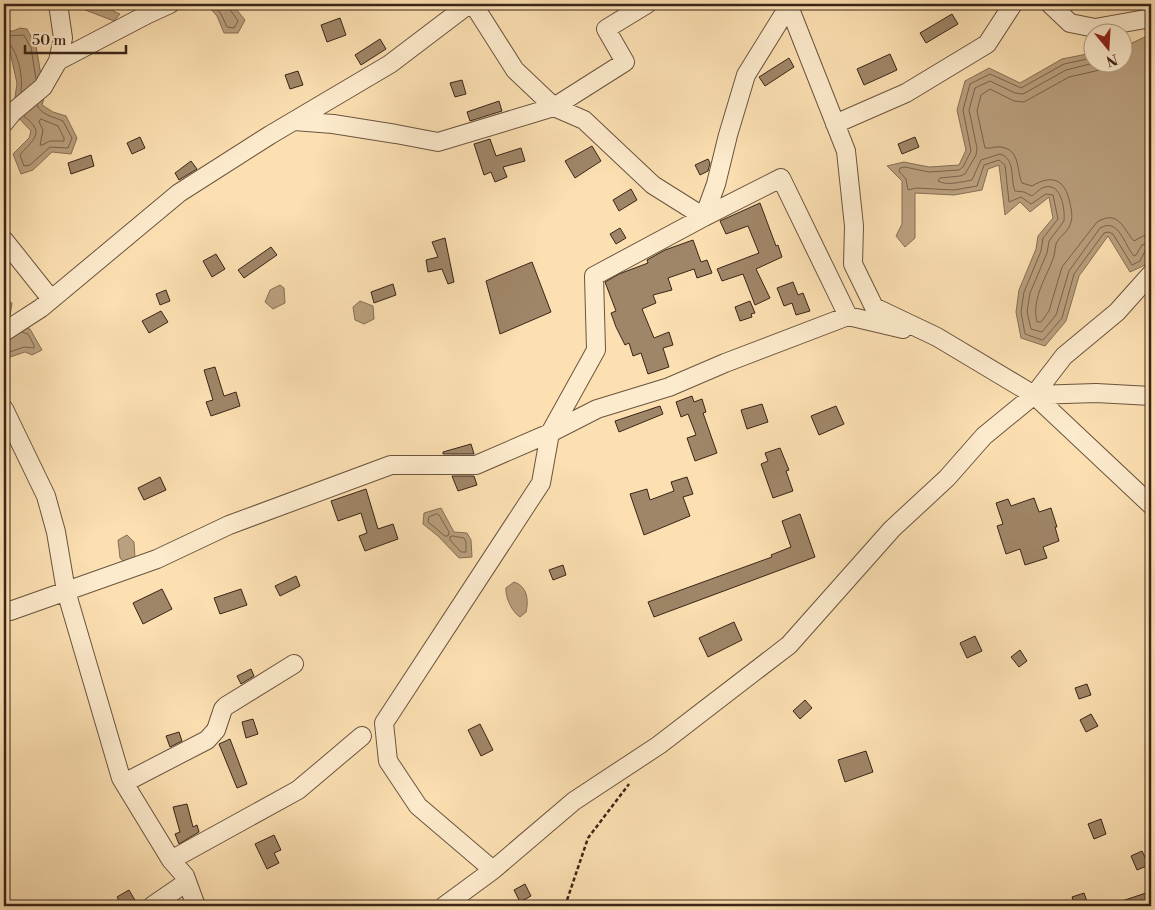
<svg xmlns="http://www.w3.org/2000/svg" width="1155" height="910" font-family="'Libre Bodoni',serif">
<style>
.water{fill:#baa07e;stroke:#876f55}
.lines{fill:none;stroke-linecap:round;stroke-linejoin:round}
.shore{stroke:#7a624b;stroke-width:1}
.building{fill:#9f8668;stroke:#3a2518}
.minor-casing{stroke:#6a543e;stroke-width:20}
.path{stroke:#3a2518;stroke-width:2.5;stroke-dasharray:4 2.5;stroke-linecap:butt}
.minor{stroke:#fdebcd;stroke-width:18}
</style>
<rect width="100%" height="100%" fill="#fce0b2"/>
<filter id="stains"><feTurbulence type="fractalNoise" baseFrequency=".004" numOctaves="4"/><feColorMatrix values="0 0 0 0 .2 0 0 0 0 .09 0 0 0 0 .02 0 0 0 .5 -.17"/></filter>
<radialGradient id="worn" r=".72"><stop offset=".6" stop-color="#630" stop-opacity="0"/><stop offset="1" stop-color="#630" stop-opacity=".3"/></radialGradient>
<path class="water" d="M79 4H112L113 11 120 14 114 21 80 8Z
M193 4H232L245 20 238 33H224L217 16 209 7Z
M20 28 27 29 36 46 43 87 44 98 42 105 53 112 66 116 77 138 71 154 52 152 33 170 21 174 13 154 29 138 31 131 13 112 17 83 10 52 4 43V31H13Z
M1151 34V248L1145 265 1130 272 1108 236 1079 276 1066 321 1045 346 1021 338 1016 312 1019 290 1036 249 1038 236 1053 218 1049 197 1030 212 1020 202 1005 215 999 165 988 169 982 190 954 195 915 193V238L905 247 896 236 902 224V181L887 166 904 162 929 167 959 165 966 150 957 110 965 81 989 68 1020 83 1062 59 1092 53V62H1122L1123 46 1130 44Z
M280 285 284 288 285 303 273 309 265 302 270 290Z
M4 300 12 303 10 316 13 326 30 329 42 350 32 355 25 352 4 359Z
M360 301 373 306 374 319 364 324 355 320 353 307Z
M441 508 454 532 467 533 471 540 472 557 459 558 438 536 423 524 424 513Z
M127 535 134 542 135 558 126 564 120 558 118 540Z
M514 582C527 586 529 600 526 612L520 617C512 612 505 597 506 588Z"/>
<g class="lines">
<path class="shore" d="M213 4 221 14 227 27 234 28 238 21 229 8 228 4
M4 36 24 35 31 48 36 79
M4 41 9 43C19 55 23 77 21 92
M1092 58 1064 64 1021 88 990 74 970 84 963 110 971 151 963 167 959 170 929 172 905 167 900 168 899 171 906 179 908 190 916 188 954 190 977 186 984 165 999 160 1005 165 1009 202 1021 197 1031 204 1046 194 1053 195 1058 219 1043 238 1041 251 1024 292 1021 312 1025 334 1042 340 1044 339 1062 318 1074 274 1104 233 1109 232 1113 234 1132 265 1140 261 1145 251 1151 249
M1098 62 1066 70 1023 94 1015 93 990 81 975 88 969 110 977 148 976 155 965 174 960 176 940 178 938 181C947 186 961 182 972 180L981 160 1000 154C1016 159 1010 179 1015 191L1024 192 1032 196C1036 193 1040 188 1045 187 1062 183 1065 210 1064 221L1049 241 1047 253 1030 293 1027 312 1031 329 1042 332 1056 315 1069 271 1100 228C1119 217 1124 245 1134 256L1136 255 1142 245 1151 242
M1108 62 1100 70 1069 77 1024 102 1014 101 990 89 981 95 977 111 985 148C990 149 995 146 1001 147 1021 150 1016 170 1022 183L1032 186C1052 174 1065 179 1070 203 1071 209 1073 216 1071 222 1069 232 1059 236 1056 244 1055 248 1055 252 1054 256 1047 277 1031 298 1037 322H1041L1049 311 1062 267 1097 222C1119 209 1123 229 1134 241L1143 236 1151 235
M24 116C27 119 33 123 35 128 40 137 25 148 20 155L24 166 30 165 50 147 68 148 72 138 63 121C54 117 41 115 37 105
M41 119 58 126 64 138V141H50L42 145H40L43 130 39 122Z
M4 354 24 347 34 348V345L28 334 22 332
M437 514 439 515 449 532 448 536H445L428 522 429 517Z
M453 536 464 538 466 542V552H461L450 540V537Z"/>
</g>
<path class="building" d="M952 14 958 24 926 43 920 33Z
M340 18 346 35 327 42 321 25Z
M380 39 386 49 361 65 355 55Z
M890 54 897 70 864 85 857 69Z
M789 58 794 67 765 86 759 77Z
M298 71 303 85 290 89 285 75Z
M462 80 466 94 455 97 450 83Z
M499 101 502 111 470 121 467 112Z
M140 137 145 148 132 154 127 143Z
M915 137 919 147 902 154 898 144Z
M490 139 496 156 521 148 525 161 503 167 507 177 495 182 491 172 484 175 474 144Z
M592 146 601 161 575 178 565 161Z
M91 155 94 166 71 174 68 163Z
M708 159 710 163 708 171 700 175 695 165Z
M191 161 197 169 179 180 175 173Z
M631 189 637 200 619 211 613 200Z
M760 203 776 246 778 245 782 257 756 269 770 298 755 305 743 274 722 281 717 269 759 253 748 226 726 234 720 221Z
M620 228 626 238 616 244 610 234Z
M445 238 454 282 448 284 442 269 428 272 426 260 438 257 432 242Z
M693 240 701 262 707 260 712 273 697 278 694 269 668 278 672 290 653 295 656 303 642 309 654 338 669 332 673 345 663 348 669 367 648 374 641 353 633 356 629 343 625 345 616 327 611 313 616 311 605 282 619 274 648 263 647 260 665 250Z
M271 247 277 255 244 278 238 270Z
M216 254 225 269 212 277 203 261Z
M532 262 551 312 500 334 486 281Z
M793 282 798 295 803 293 810 311 796 315 792 303 784 306 777 288Z
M393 284 396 295 374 303 371 292Z
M166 290 170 301 160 305 156 294Z
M750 301 755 313 751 314 752 317 740 321 735 307Z
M161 311 168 322 149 333 142 321Z
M215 367 224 396 236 392 240 406 211 416 206 402 213 400 204 370Z
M692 396 694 402 702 399 706 412 703 413 717 453 695 461 687 438 696 435 688 414 681 417 676 402Z
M762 404 768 422 747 429 741 410Z
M660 406 663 414 619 432 615 421Z
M836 406 844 424 819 435 811 416Z
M471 444 474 454H443V452Z
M780 448 789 470 786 471 793 491 773 498 761 464 768 461 765 453Z
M452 476H474L477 485 458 491Z
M160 477 166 490 144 500 138 488Z
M687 477 693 494 683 497 690 516 644 535 630 494 647 489 650 500 674 491 671 482Z
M366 489 378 529 393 524 398 539 365 551 359 536 367 533 361 513 338 521 331 501Z
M1034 498 1039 512 1051 508 1057 527H1055L1059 541 1043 547 1047 558 1025 565 1020 549 1006 554 997 526 1003 524 996 503 1008 499 1011 506Z
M800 514 815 557 654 617 648 602 772 557 771 555 791 547 782 521Z
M563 565 566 575 553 580 549 570Z
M296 576 300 586 280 596 275 586Z
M162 589 172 609 143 624 133 603Z
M241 589 247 605 220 614 214 598Z
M734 622 742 640 708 657 699 638Z
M975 636 982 651 967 658 960 643Z
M1020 650 1027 661 1019 667 1011 657Z
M251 669 254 676 241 684 237 676Z
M1087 684 1091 695 1079 699 1075 688Z
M805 700 812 708 800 719 793 711Z
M1091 714 1098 726 1086 732 1080 720Z
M253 719 258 734 246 738 242 722Z
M480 724 493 750 481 756 468 730Z
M179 732 182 741 170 747 166 736Z
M230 739 247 784 237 788 219 744Z
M866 751 873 772 845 782 838 760Z
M187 804 193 827 197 825 199 832 179 844 175 834 180 832 173 807Z
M1101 819 1106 834 1094 839 1088 824Z
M274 835 281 850 274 853 279 863 267 869 255 844Z
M1142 851 1149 865 1137 870 1131 856Z
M525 884 531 896 520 902 514 890Z
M129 890 136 902 128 906H122L117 897Z
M1149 892 1151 906H1114L1113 904Z
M1084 893 1088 904 1075 906 1072 897Z"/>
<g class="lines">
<defs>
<path id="minor" d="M58 4 63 38 58 61
M473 4 515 70 554 107 584 120 653 185 704 217 781 178 848 316 903 329
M788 4 846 151 854 226 853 264 874 307 937 337 1034 395 1151 505
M1050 4 1070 23 1095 28 1151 18
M294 121 333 124 396 134 438 142 554 107 625 62 606 29 647 4
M4 123 13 112 43 87 58 61 148 14 170 4
M835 124 906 93 987 44 1013 4
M4 240 51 299
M4 332 41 308 179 193 270 135 390 64 469 4
M1034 395 1096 393 1151 396
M4 409 46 496 56 532 66 591 121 778 171 860 185 876 196 906
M4 609 10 611 157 559 229 525 391 465H476L550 433 597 409 669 387 725 363 848 316
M124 783 207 740 216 730 223 709 226 706 294 664
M171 860 298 790 362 736
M493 870 418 806 388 761 384 723 541 483 550 433 596 350 594 276 704 217 716 184 728 135 746 75 790 4
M152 906 187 882
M444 906 493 870 574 801 659 745 789 645 892 529 947 478 984 436 1034 395 1064 356 1117 312 1151 274"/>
</defs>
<use href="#minor" class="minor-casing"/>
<path class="path" d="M565 906 588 838 629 784"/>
<use href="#minor" class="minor"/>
</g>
<rect width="1155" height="910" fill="none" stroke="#fce0b2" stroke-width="20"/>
<rect x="5" y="5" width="1145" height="900" fill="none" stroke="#3a2518" stroke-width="2.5"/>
<rect x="10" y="10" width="1135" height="890" fill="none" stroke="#3a2518"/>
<g transform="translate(1108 48) rotate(162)"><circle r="24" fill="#fdebcd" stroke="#af9c85"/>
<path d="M0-4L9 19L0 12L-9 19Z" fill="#8f2418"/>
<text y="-8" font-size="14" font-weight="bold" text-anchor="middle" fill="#3a2518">N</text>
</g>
<path d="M25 45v8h101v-8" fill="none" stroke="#3a2518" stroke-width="2.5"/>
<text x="32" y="45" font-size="15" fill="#3a2518" stroke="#fdebcd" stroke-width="4" paint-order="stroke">50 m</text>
<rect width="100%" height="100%" filter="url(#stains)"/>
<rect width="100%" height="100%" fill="url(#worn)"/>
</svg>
